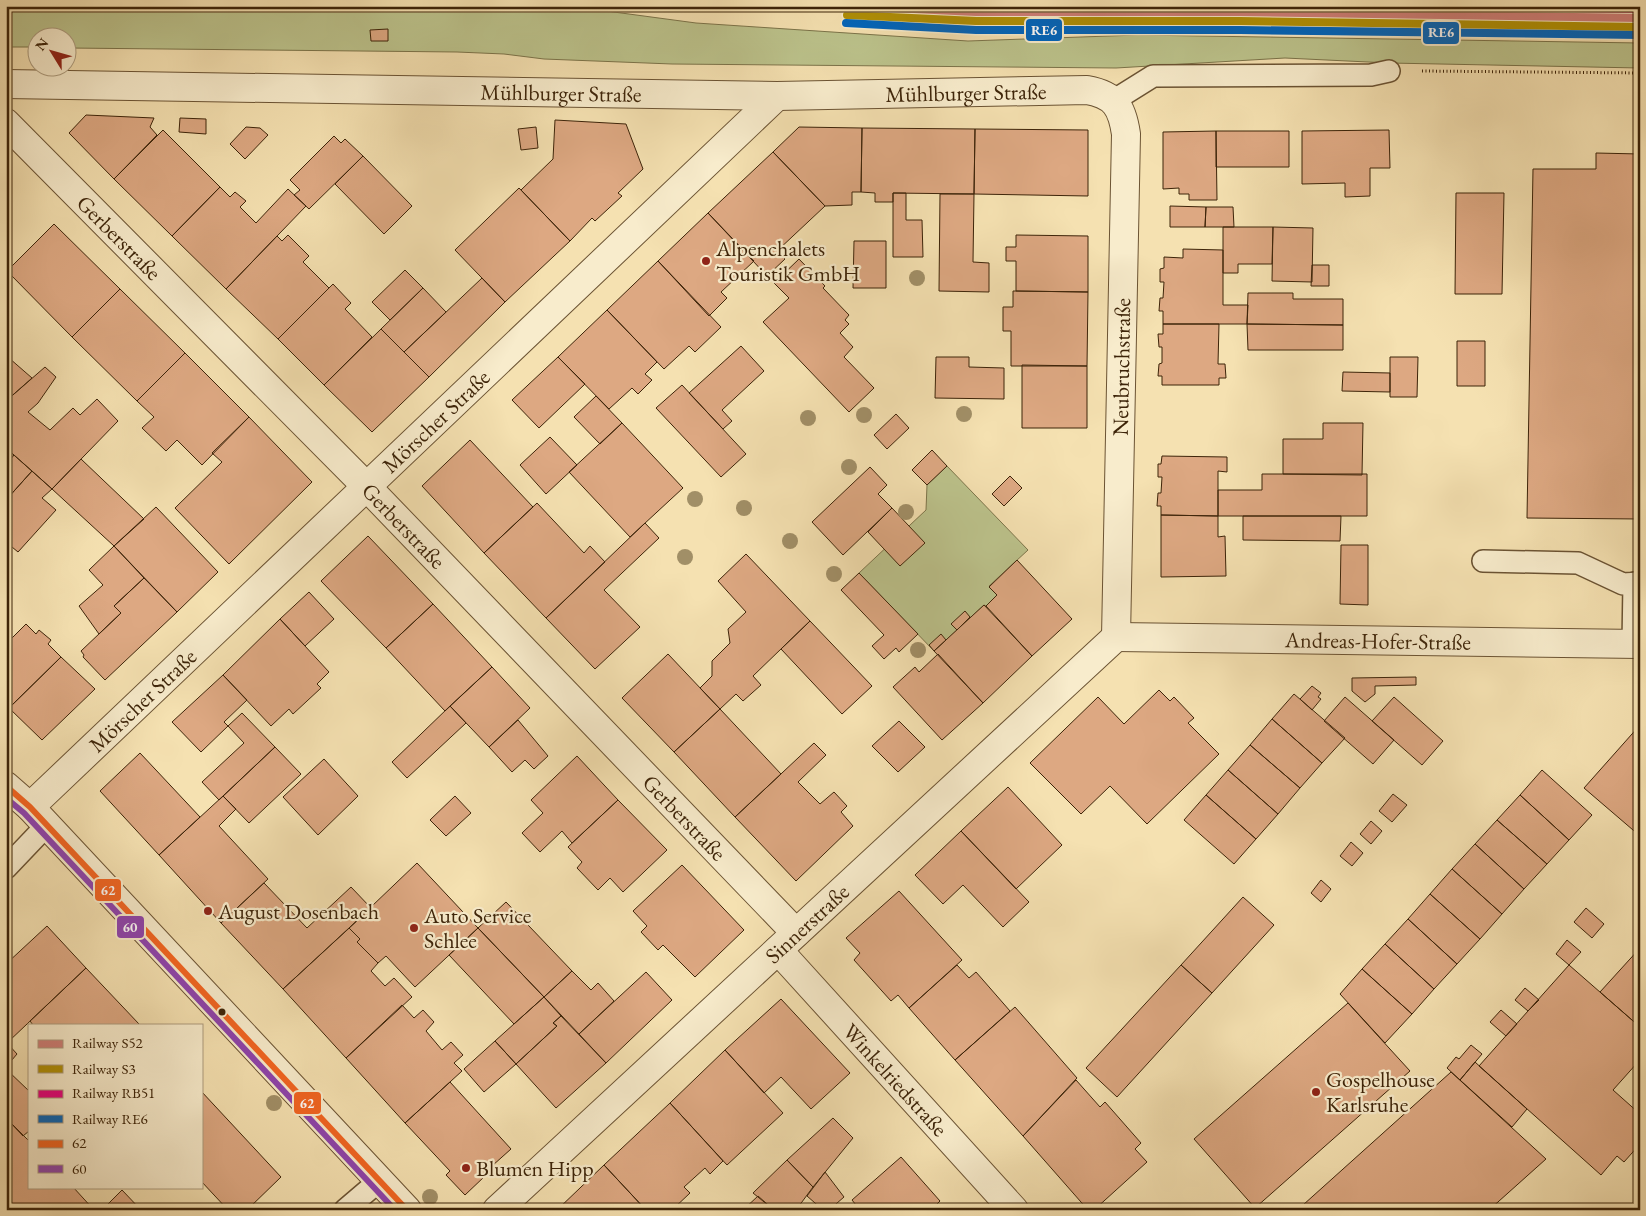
<svg xmlns="http://www.w3.org/2000/svg" width="1646" height="1216" font-family="'EB Garamond',serif">
<style>
.green{fill:#bcc38c;stroke:#7c744a}
.building{fill:#dda882;stroke:#3d2409}
.lines{fill:none;stroke-linecap:round;stroke-linejoin:round}
.service-casing{stroke:#6b5333;stroke-width:24}
.minor-casing{stroke:#6b5333;stroke-width:30}
.tertiary-casing{stroke:#6b5333;stroke-width:30}
.path{stroke:#3d2409;stroke-width:3;stroke-dasharray:1 2.5;stroke-linecap:butt}
.service{stroke:#f8eccc;stroke-width:21}
.minor{stroke:#f8eccc;stroke-width:28}
.tertiary{stroke:#f8eccc;stroke-width:28}
.bus-1-casing{stroke:#f8eccc;stroke-width:10}
.bus-2-casing{stroke:#f8eccc;stroke-width:10}
.bus-1{stroke:#f26522;stroke-width:6}
.bus-2{stroke:#8e44ad;stroke-width:6}
.rail-1-casing{stroke:#f8eccc;stroke-width:11}
.rail-2-casing{stroke:#f8eccc;stroke-width:11}
.rail-3-casing{stroke:#f8eccc;stroke-width:11}
.rail-4-casing{stroke:#f8eccc;stroke-width:11}
.rail-1{stroke:#cf7f78;stroke-width:8}
.rail-2{stroke:#b09006;stroke-width:8}
.rail-3{stroke:#e5007d;stroke-width:8}
.rail-4{stroke:#0065bd;stroke-width:8}
.tree{fill:#a18f67}
.poi-dot{fill:#8f2418;stroke:#f8eccc;stroke-width:2}
.bus-dot{fill:#3d2409;stroke:#f8eccc;stroke-width:2}
.labels{text-anchor:middle;stroke-width:4.5;stroke-linejoin:round;paint-order:stroke}
.street-label{font-size:22px;fill:#3d2409;stroke:#f8eccc}
.poi-label{font-size:22px;fill:#3d2409;stroke:#f8eccc;text-anchor:start}
.line-badge{stroke:#f8eccc;stroke-width:2}
.badge-label{font-size:14px;text-anchor:middle;font-weight:bold;fill:#fff}
</style>
<rect width="100%" height="100%" fill="#f5e1b1"/>
<filter id="stains"><feTurbulence type="fractalNoise" baseFrequency=".004" numOctaves="4"/><feColorMatrix values="0 0 0 0 .2 0 0 0 0 .09 0 0 0 0 .02 0 0 0 .5 -.17"/></filter>
<radialGradient id="worn" r=".72"><stop offset=".6" stop-color="#630" stop-opacity="0"/><stop offset="1" stop-color="#630" stop-opacity=".3"/></radialGradient>
<path class="green" d="M6 6H569L696 23 968 41 1138 35 1640 43V68L1389 63 1285 58 1116 68 672 64 544 59 504 54 457 52 68 48V38H38L37 47H6Z
M947 466 1028 550 989 586 997 595 986 606 984 605 934 651 859 573 926 510 927 485Z"/>
<path class="building" d="M388 29V41H371L370 30Z
M86 115 154 118 150 127 157 135 114 179 69 133Z
M180 118 206 119V134L179 132Z
M555 120 626 124 643 169 618 193 622 196 595 221 592 218 570 241 521 190 553 159Z
M246 127 260 128 268 135 245 159 230 144Z
M536 127 538 148 521 150 518 129Z
M799 127 862 128 861 192H852V205L825 206 773 152Z
M862 128 975 129 974 194 893 193V202H875V193L861 192Z
M975 129 1088 130V196L974 194Z
M163 130 220 187 172 236 114 179Z
M1389 130 1390 168H1370V196L1345 197V183L1302 184V131Z
M1216 131H1289V167H1216Z
M1216 131 1217 200H1189V194H1179V188L1163 189V132Z
M334 136 341 143 345 139 363 156 309 209 294 195 300 190 290 180Z
M773 152 825 206 777 251 785 259 767 276 708 213Z
M1596 153 1640 154V519L1527 518 1533 169H1596Z
M363 156 412 206 384 234 335 184Z
M220 187 230 197 235 192 246 201 240 207 256 223 288 189 306 206 226 289 172 236Z
M519 188 570 241 505 302 455 250Z
M893 193H906V220H922L923 257H893Z
M1456 193H1504L1502 294H1455Z
M940 194H974L973 262 989 263V292L939 291Z
M1170 206 1206 207 1205 227H1170Z
M1206 207H1233L1234 227H1205Z
M708 213 754 261 721 292 727 298 709 316 658 261Z
M54 224 120 289 72 337 7 271Z
M1223 227H1273L1272 264H1238V273H1223Z
M1273 227 1313 228 1312 282 1272 281Z
M288 235 309 256 303 262 329 288 278 339 226 289 277 236 282 241Z
M1016 235 1088 236V292L1016 291V261H1006V247H1016Z
M854 241H886V288H853Z
M1183 249 1223 250V305H1248L1247 324H1163V311H1159L1160 298H1163L1164 282H1160V269L1164 268V257L1183 258Z
M799 259 825 286 823 288 849 315 845 320 849 324 840 333 853 347 844 357 874 388 849 412 763 322 789 298 774 283Z
M658 261 721 327 695 352 689 346 664 369 607 310Z
M1312 265H1329V286H1311Z
M405 270 423 288 390 320 372 302Z
M482 278 505 302 429 377 404 352Z
M333 284 351 303 345 309 372 337 324 385 278 339Z
M423 288 446 312 404 352 381 329Z
M120 289 185 353 137 401 72 337Z
M1013 291 1088 292 1087 366H1011V331H1003V307H1013Z
M1248 293H1293V299H1343V325L1247 324Z
M607 310 657 362 645 374 652 380 638 394 632 388 609 409 558 357Z
M1163 324H1219L1218 364H1225L1226 378H1219V385H1162V376H1158L1159 364 1162 363V347H1159L1158 334H1163Z
M1247 324 1343 325V350H1248Z
M381 329 429 377 372 432 324 385Z
M1457 341H1485V386H1457Z
M741 346 764 371 722 410 732 421 723 429 689 393Z
M185 353 249 417 202 465 177 440 166 451 142 428 154 417 137 401Z
M558 357 585 384 539 428 512 400Z
M936 357H969V367L1004 368V399L935 398Z
M1390 357H1418L1417 397H1390Z
M9 358 32 378 6 401V361Z
M1022 365 1087 366V428H1022Z
M45 367 56 377 38 403 28 412 50 430 73 408 80 415 97 399 118 421 52 489 6 448V401Z
M1343 372 1390 373V392L1342 391Z
M682 385 746 454 721 477 656 408Z
M596 396 622 423 600 444 574 417Z
M896 414 909 428 887 449 874 435Z
M249 417 312 482 229 564 175 508 222 462 212 453Z
M622 423 683 488 630 537 569 472Z
M1323 423H1363L1362 475 1283 474V439H1323Z
M550 437 577 465 546 494 520 465Z
M470 440 533 507 484 553 422 486Z
M6 448 14 455 6 464Z
M932 450 947 466 927 485 912 470Z
M14 455 32 471 6 500V464Z
M1162 456 1227 457V472L1218 471V516L1161 515V506H1157L1158 493H1161L1162 477H1158V464H1161Z
M81 459 144 519 114 546 52 489Z
M870 467 887 485 878 494 892 508 843 555 812 522Z
M32 471 52 489 42 498 56 510 18 552 6 542V500Z
M1262 474H1367V516H1218V490H1262Z
M1010 476 1022 488 1004 506 992 494Z
M537 503 584 553 590 546 605 562 546 618 484 553Z
M156 507 218 572 177 612 114 546Z
M892 508 925 543 900 566 868 532Z
M1161 515 1218 516V537L1225 536 1226 576 1161 577Z
M1243 516H1341L1340 541 1243 540Z
M645 523 659 538 604 590 640 627 595 669 546 618Z
M368 536 433 604 386 648 321 581Z
M1341 545H1368V605L1340 604Z
M114 546 144 578 114 606 121 613 99 634 79 606 103 585 89 570Z
M746 554 810 621 753 676 761 685 743 701 736 694 720 709 700 688 712 676V661L730 643 728 629 746 612 718 581Z
M1017 560 1072 619 1032 656 986 606 997 595 989 587Z
M859 573 918 634 899 652 896 648 884 659 872 646 884 635 841 590Z
M144 578 177 612 105 680 83 657 84 655 81 651 121 613 114 606Z
M309 592 334 619 305 646 280 619Z
M433 604 492 667 445 711 386 648Z
M984 605 1032 656 983 703 934 651Z
M965 611 970 617 957 630 951 624Z
M280 619 329 672 317 684 321 688 293 714 289 709 271 726 223 675Z
M810 621 872 686 842 714 781 649Z
M26 624 36 634 39 630 51 640 48 644 61 657 9 708 6 706V644Z
M941 634 946 640 934 651 929 645Z
M668 654 720 709 674 752 622 698Z
M938 654 983 703 942 740 893 687 915 667 919 672Z
M61 657 95 689 42 740 9 708Z
M492 667 530 708 489 747 450 706Z
M223 675 247 700 224 722 228 726 201 752 172 722Z
M1416 677V685L1375 686V694L1365 702 1352 691V678Z
M1312 686 1321 693 1318 697 1321 699 1312 710 1300 699Z
M1159 690 1170 701 1174 697 1194 718 1188 723 1219 754 1147 824 1110 786 1081 814 1030 763 1098 697 1124 724Z
M1294 694 1345 738 1322 763 1272 719Z
M1345 697 1394 740 1373 764 1324 721Z
M1394 697 1443 741 1422 765 1372 721Z
M450 706 466 723 407 778 392 762Z
M720 709 781 774 735 817 674 752Z
M242 713 275 747 219 800 202 782 244 743 228 726Z
M1272 719 1322 763 1300 788 1250 745Z
M518 720 548 756 534 769 525 760 512 772 489 747Z
M899 721 925 747 898 772 872 746Z
M1640 725V836L1584 788Z
M814 743 826 755 798 782 820 804 834 792 847 806 841 812 853 826 796 881 735 817Z
M1250 745 1300 788 1278 814 1228 770Z
M275 747 301 774 249 823 223 796Z
M140 753 200 817 159 855 100 791Z
M577 756 618 800 572 843 562 831 540 852 522 833 543 813 531 800Z
M324 759 358 796 318 835 283 797Z
M1228 770 1278 814 1256 839 1206 795Z
M1542 770 1592 815 1569 840 1520 795Z
M1008 787 1062 845 1016 889 961 831Z
M1393 794 1407 805 1392 822 1379 811Z
M1206 795 1256 839 1234 864 1184 820Z
M1520 795 1569 840 1547 864 1497 820Z
M223 796 236 809 219 826 268 879 221 923 159 855Z
M455 796 471 813 446 836 430 820Z
M618 800 667 850 623 892 610 878 598 890 577 868 582 862 568 847Z
M1497 820 1547 864 1524 889 1475 844Z
M1371 821 1382 831 1371 844 1360 834Z
M961 831 1029 902 1003 927 963 885 943 904 915 875Z
M1351 842 1363 853 1352 866 1340 856Z
M1475 844 1524 889 1502 914 1452 869Z
M417 863 478 928 415 987 386 956 378 963 357 942 360 939 349 928Z
M682 865 744 930 695 977 663 945 658 950 641 932 647 926 633 911Z
M1452 869 1502 914 1480 939 1430 894Z
M1321 880 1331 889 1321 902 1311 893Z
M264 883 307 928 351 887 371 908 283 989 221 923Z
M899 891 962 960 909 1008 898 995 891 1001 854 960 860 953 846 938Z
M1430 894 1480 939 1457 964 1408 919Z
M1243 897 1274 925 1212 993 1181 965Z
M506 902 572 971 544 997 478 928Z
M1586 908 1604 924 1592 938 1574 922Z
M1408 919 1457 964 1434 989 1385 944Z
M47 926 86 968 7 1043 17 1054 6 1067V964Z
M349 928 360 939 357 942 378 963 371 971 385 986 394 978 412 997 346 1058 283 989Z
M478 928 544 997 514 1024 449 955Z
M1567 940 1581 952 1569 965 1556 954Z
M1385 944 1434 989 1412 1014 1362 969Z
M1640 948V1027L1600 992Z
M957 965 969 978 976 972 1010 1011 955 1060 909 1008Z
M1181 965 1212 993 1117 1097 1086 1068Z
M1569 965 1640 1027V1063L1638 1062 1613 1090 1640 1114V1144L1624 1162 1617 1156 1601 1175 1479 1066Z
M86 968 139 1024 138 1025H33L30 1021Z
M1362 969 1412 1014 1385 1043 1340 994Z
M572 971 591 990 598 983 614 1001 579 1034 544 997Z
M646 972 672 1000 606 1063 579 1034Z
M1525 988 1539 1000 1528 1011 1515 1000Z
M544 997 561 1016 553 1023 557 1026 516 1064 495 1041Z
M781 999 850 1073 811 1109 781 1077 764 1093 725 1050Z
M1348 1003 1410 1071 1255 1208 1194 1139Z
M402 1005 414 1018 423 1010 434 1022 426 1031 442 1050 451 1042 463 1055 454 1063 462 1071 405 1123 346 1058Z
M1015 1007 1077 1078 1023 1136 955 1060Z
M1501 1010 1517 1024 1506 1036 1490 1022Z
M561 1016 606 1063 556 1108 516 1064 557 1026 553 1023Z
M495 1041 516 1064 484 1092 464 1069Z
M1471 1045 1482 1054 1460 1080 1447 1068 1456 1057 1459 1059Z
M725 1050 783 1113 727 1165 670 1103Z
M1475 1062 1527 1109 1512 1127 1460 1080Z
M6 1069 29 1091V1131L23 1136 6 1118Z
M1451 1072 1546 1159 1489 1210H1307L1303 1205Z
M1076 1080 1100 1107 1105 1102 1141 1143 1135 1149 1147 1162 1094 1210H1088L1023 1136Z
M450 1082 511 1149 483 1174 485 1176 465 1195 446 1175 450 1171 405 1123Z
M201 1091 281 1177 247 1210H228L201 1181Z
M670 1103 723 1161 710 1174 705 1168 684 1187 690 1193 672 1210H665L663 1207 661 1210H646L604 1165Z
M6 1118 29 1141V1187H73L94 1210H6Z
M833 1118 853 1138 813 1187 787 1160Z
M901 1157 940 1201 931 1210H860L852 1200Z
M787 1160 813 1187 796 1210H774L753 1193Z
M604 1165 644 1208 642 1210H557Z
M825 1172 844 1197 829 1210H823L807 1196Z
M122 1190 141 1210H102Z
M758 1196 774 1210H743Z
M1640 1196V1210H1628Z"/>
<g class="lines">
<defs>
<path id="service" d="M1113 101 1153 76 1371 75 1389 71
M1483 561 1578 563 1623 584 1640 583
M1633 644 1634 583
M6 868 46 826
M345 1210 379 1181"/>
<g id="minor">
<path id="s1" d="M6 84 777 96 1087 90C1115 95 1122 107 1126 134L1116 637"/>
<path id="s2" d="M6 123 367 487 796 933"/>
<path id="s3" d="M1116 637 1640 644"/>
<path id="s4" d="M30 807 777 96"/>
<path id="s5" d="M778 950 1014 1210"/>
<path id="s6" d="M497 1210 1116 637"/>
</g>
<path id="tertiary" d="M6 786 30 807 407 1210"/>
</defs>
<use href="#service" class="service-casing"/>
<use href="#minor" class="minor-casing"/>
<use href="#tertiary" class="tertiary-casing"/>
<path class="path" d="M1422 71 1640 73"/>
<use href="#service" class="service"/>
<use href="#minor" class="minor"/>
<use href="#tertiary" class="tertiary"/>
<defs>
<path id="bus-1" d="M6 786 30 807 407 1210"/>
<path id="bus-2" d="M6 798 24 813 395 1210"/>
</defs>
<use href="#bus-1" class="bus-1-casing"/>
<use href="#bus-2" class="bus-2-casing"/>
<use href="#bus-1" class="bus-1"/>
<use href="#bus-2" class="bus-2"/>
<defs>
<path id="rail-1" d="M852 6 976 12H1240L1640 18"/>
<path id="rail-2" d="M847 15 976 21H1240L1640 27"/>
<path id="rail-3" d="M1440 6 1640 9"/>
<path id="rail-4" d="M846 23 976 30H1240L1640 35"/>
</defs>
<use href="#rail-1" class="rail-1-casing"/>
<use href="#rail-2" class="rail-2-casing"/>
<use href="#rail-3" class="rail-3-casing"/>
<use href="#rail-4" class="rail-4-casing"/>
<use href="#rail-1" class="rail-1"/>
<use href="#rail-2" class="rail-2"/>
<use href="#rail-3" class="rail-3"/>
<use href="#rail-4" class="rail-4"/>
</g>
<g class="tree">
<circle cx="917" cy="278" r="8"/>
<circle cx="964" cy="414" r="8"/>
<circle cx="864" cy="415" r="8"/>
<circle cx="808" cy="418" r="8"/>
<circle cx="849" cy="467" r="8"/>
<circle cx="695" cy="499" r="8"/>
<circle cx="744" cy="508" r="8"/>
<circle cx="906" cy="512" r="8"/>
<circle cx="790" cy="541" r="8"/>
<circle cx="685" cy="557" r="8"/>
<circle cx="834" cy="574" r="8"/>
<circle cx="918" cy="650" r="8"/>
<circle cx="274" cy="1103" r="8"/>
<circle cx="430" cy="1197" r="8"/>
</g>
<g class="poi-dot">
<circle cx="706" cy="261" r="5"/>
<circle cx="208" cy="911" r="5"/>
<circle cx="414" cy="928" r="5"/>
<circle cx="1316" cy="1092" r="5"/>
<circle cx="466" cy="1168" r="5"/>
</g>
<circle class="bus-dot" cx="222" cy="1012" r="4.5"/>
<g class="labels">
<g class="street-label">
<text dy="8" stroke="none"><textPath href="#s1" startOffset="555">Mühlburger Straße</textPath></text>
<text dy="8" stroke="none"><textPath href="#s1" startOffset="960">Mühlburger Straße</textPath></text>
<text dy="8" stroke="none"><textPath href="#s2" startOffset="161">Gerberstraße</textPath></text>
<text transform="translate(1121 367) rotate(-89)" y="8">Neubruchstraße</text>
<text dy="8" stroke="none"><textPath href="#s4" startOffset="560">Mörscher Straße</textPath></text>
<text dy="8" stroke="none"><textPath href="#s2" startOffset="566">Gerberstraße</textPath></text>
<text dy="8" stroke="none"><textPath href="#s3" startOffset="262">Andreas-Hofer-Straße</textPath></text>
<text dy="8" stroke="none"><textPath href="#s4" startOffset="155">Mörscher Straße</textPath></text>
<text dy="8" stroke="none"><textPath href="#s2" startOffset="971">Gerberstraße</textPath></text>
<text dy="8" stroke="none"><textPath href="#s6" startOffset="422">Sinnerstraße</textPath></text>
<text dy="8" stroke="none"><textPath href="#s5" startOffset="175">Winkelriedstraße</textPath></text>
</g>
<g class="poi-label">
<text x="716" y="256">Alpenchalets<tspan x="716" dy="25">Touristik GmbH</tspan></text>
<text x="218" y="919">August Dosenbach</text>
<text x="424" y="923">Auto Service<tspan x="424" dy="25">Schlee</tspan></text>
<text x="1326" y="1087">Gospelhouse<tspan x="1326" dy="25">Karlsruhe</tspan></text>
<text x="476" y="1176">Blumen Hipp</text>
</g>
</g>
<g class="line-badge">
<rect x="1025" y="18" width="38" height="24" rx="5" fill="#0065bd"/>
<rect x="1422" y="21" width="38" height="24" rx="5" fill="#0065bd"/>
<rect x="94" y="878" width="28" height="24" rx="5" fill="#f26522"/>
<rect x="116" y="915" width="29" height="24" rx="5" fill="#8e44ad"/>
<rect x="293" y="1091" width="29" height="24" rx="5" fill="#f26522"/>
</g>
<g class="badge-label">
<text x="1044" y="35">RE6</text>
<text x="1441" y="37">RE6</text>
<text x="108" y="895">62</text>
<text x="130" y="932">60</text>
<text x="307" y="1108">62</text>
</g>
<rect width="1646" height="1216" fill="none" stroke="#f5e1b1" stroke-width="25"/>
<rect x="8" y="8" width="1631" height="1201" fill="none" stroke="#3d2409" stroke-width="2.5"/>
<rect x="12" y="12" width="1621" height="1191" fill="none" stroke="#3d2409"/>
<rect x="28" y="1024" width="175" height="165" fill="#f8eccc" stroke="#ad9c7e"/>
<rect x="38" y="1040" width="25" height="8" fill="#cf7f78" stroke="#ad9c7e"/>
<text x="72" y="1048" font-size="15" fill="#3d2409">Railway S52</text>
<rect x="38" y="1065" width="25" height="8" fill="#b09006" stroke="#ad9c7e"/>
<text x="72" y="1074" font-size="15" fill="#3d2409">Railway S3</text>
<rect x="38" y="1090" width="25" height="8" fill="#e5007d" stroke="#ad9c7e"/>
<text x="72" y="1098" font-size="15" fill="#3d2409">Railway RB51</text>
<rect x="38" y="1115" width="25" height="8" fill="#0065bd" stroke="#ad9c7e"/>
<text x="72" y="1124" font-size="15" fill="#3d2409">Railway RE6</text>
<rect x="38" y="1140" width="25" height="8" fill="#f26522" stroke="#ad9c7e"/>
<text x="72" y="1148" font-size="15" fill="#3d2409">62</text>
<rect x="38" y="1165" width="25" height="8" fill="#8e44ad" stroke="#ad9c7e"/>
<text x="72" y="1174" font-size="15" fill="#3d2409">60</text>
<g transform="translate(52 52) rotate(307)"><circle r="24" fill="#f8eccc" stroke="#ad9c7e"/>
<path d="M0-4L9 19L0 12L-9 19Z" fill="#8f2418"/>
<text y="-8" font-size="14" font-weight="bold" text-anchor="middle" fill="#3d2409">N</text>
</g>
<rect width="100%" height="100%" filter="url(#stains)"/>
<rect width="100%" height="100%" fill="url(#worn)"/>
</svg>
